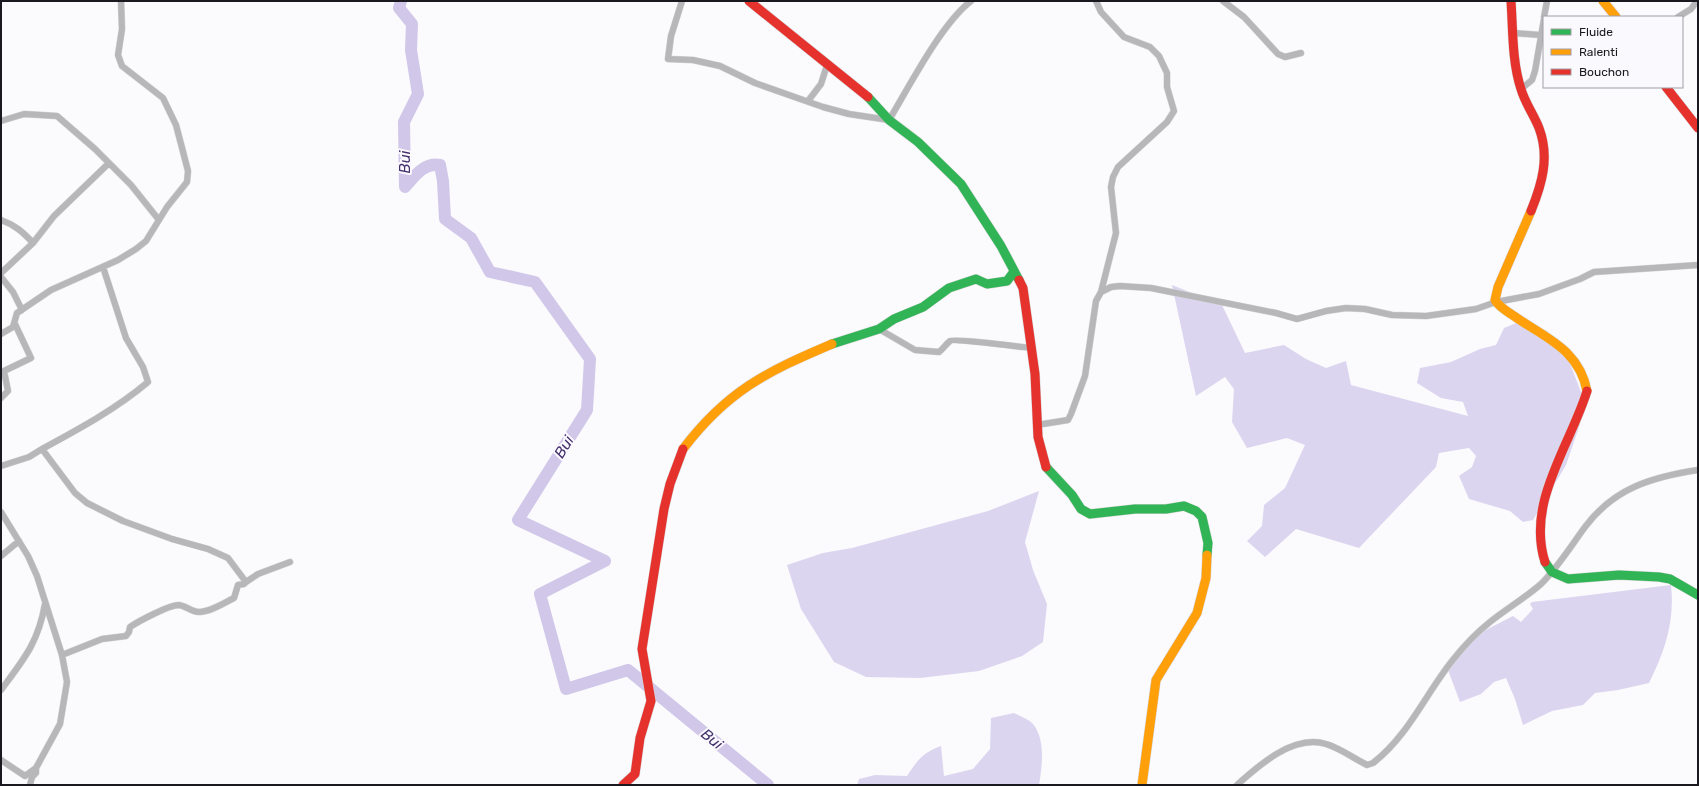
<svg xmlns="http://www.w3.org/2000/svg" width="1699" height="786" font-family="Rubik,sans-serif">
<style>
.forest{fill:#dcd5f0}
.lines{fill:none;stroke-linecap:round;stroke-linejoin:round}
.river{stroke:#d0c7e9;stroke-width:12}
.street-casing{stroke:#d7d7d9;stroke-width:7}
.fast-casing{stroke:#d7d7d9;stroke-width:10}
.slow-casing{stroke:#d7d7d9;stroke-width:10}
.jam-casing{stroke:#d7d7d9;stroke-width:10}
.street{stroke:#b7b6b9;stroke-width:6}
.fast{stroke:#30b455;stroke-width:9}
.slow{stroke:#ff9f0a;stroke-width:9}
.jam{stroke:#e5322d;stroke-width:9}
.labels{text-anchor:middle;stroke-width:4;stroke-linejoin:round;paint-order:stroke}
.water-label{font-size:15px;font-style:italic;fill:#45316c;stroke:#faf9fe}
</style>
<rect width="100%" height="100%" fill="#fbfafd"/>
<path class="forest" d="M1172 285 1222 305 1245 353 1284 345 1306 359 1326 368 1346 361 1351 385 1468 416 1463 402 1441 398 1417 383 1420 368 1451 362 1480 349 1496 345 1504 328 1521 321 1547 331 1564 348 1581 392 1580 424 1566 465 1533 520 1523 522 1510 511 1469 499 1459 476 1472 467 1476 456 1469 448 1439 453 1436 467 1359 548 1296 529 1265 557 1247 541 1262 526 1264 505 1285 488 1305 445 1287 438 1247 448 1232 422 1234 389 1225 377 1196 396Z
M1039 491 1025 542 1033 570 1047 604 1043 642 1022 656 979 671 920 678 866 677 834 662 801 609 787 565 823 553 852 548 988 511Z
M1671 585C1675 621 1665 651 1649 683L1618 690 1595 693 1583 705 1552 711 1523 725 1515 699 1506 678 1494 682 1481 694 1460 702 1448 670 1478 634 1513 616 1521 622 1533 609 1530 604 1532 602Z
M1014 713C1020 716 1030 720 1033 724 1046 740 1042 767 1039 785H857L859 779 875 775 907 776C917 761 923 752 941 746L944 776 973 769 990 749 991 718Z"/>
<g class="lines">
<path class="river" d="M401 1 399 8 412 24 411 50 418 94 404 122 405 187C414 177 424 162 440 165L443 181 445 219 471 238 490 272 535 282 590 359 587 410 518 520 605 561 540 594 566 689 628 670 768 785"/>
<defs>
<path id="street" d="M682 1 671 36 668 59 693 60 720 66 755 83 823 107 849 114 889 120C909 87 941 24 971 1
M1096 1 1101 12 1124 37 1150 47 1159 56 1167 73V87L1174 111 1167 122 1118 167 1113 177 1111 187 1116 233 1101 292
M1223 1 1244 17 1278 54 1285 57 1301 53
M1544 17 1547 1
M1678 17 1691 9 1697 1
M1514 33 1540 35
M1521 89 1532 80 1535 71 1544 19
M808 101 821 84 827 65
M1 121 24 114 57 116 95 149 131 185 159 220
M1 220C15 225 23 232 33 243
M1 273 33 243 54 216 108 164
M1 277 13 292 22 310
M879 329 915 350 939 352C943 349 946 344 950 341 953 338 1022 347 1031 348
M1 334 13 327 17 313 51 290 118 260 136 249 146 241 167 207 187 182 188 171 181 144 176 125 163 98 122 66 118 55 122 29 121 1
M1 398 8 391 4 371 31 358 15 324
M1037 425 1068 420 1071 414 1085 376 1096 301 1101 292 1111 287 1120 286 1151 288 1276 313 1297 319 1326 311 1346 308 1365 309 1392 315 1426 316 1476 309 1496 302 1539 294 1580 279 1594 272 1698 265
M42 449C79 429 116 409 148 382L143 367 126 338 103 267
M1 466 29 457 42 449 75 493 87 503 123 521 172 539 208 549 228 558 246 582 258 574 290 562
M1 512 28 556 37 576 62 655 67 682 60 724 36 768V773L32 777 30 785
M1 556 19 541
M62 655 102 639 126 636 129 632 130 627C139 621 169 605 179 605 186 606 192 612 199 612 210 612 224 603 234 598L238 585 244 584 246 582
M1 690C24 659 38 643 45 604
M1 760 25 776 36 768
M1237 785C1259 765 1294 734 1326 744 1340 748 1353 758 1367 765L1373 763C1408 736 1425 695 1452 661 1463 647 1476 633 1490 622 1506 609 1525 598 1541 584 1558 567 1571 546 1585 527 1614 488 1652 477 1698 470"/>
<path id="fast" d="M868 97 889 120 918 142 961 184 1001 246 1019 280
M832 344 879 329 894 319 923 307 949 288 976 279 987 284 1007 281 1013 273
M1046 467 1072 495 1081 509 1090 514 1135 509H1166L1184 506 1196 511 1202 517 1208 543 1207 555
M1545 562 1552 572 1568 579 1619 575 1659 577 1670 579 1698 595"/>
<path id="slow" d="M1603 1 1616 17
M1531 211 1498 287 1495 300C1499 307 1508 312 1514 316 1545 338 1579 349 1587 391
M683 449C727 391 766 372 832 344
M1142 785 1156 680 1197 613 1206 578 1207 555"/>
<path id="jam" d="M749 1 868 97
M1511 1C1513 30 1512 62 1521 89 1525 103 1534 115 1539 128 1550 157 1542 184 1531 211
M1666 87 1698 128
M1019 280 1023 288 1035 374 1038 437 1046 467
M1545 562C1526 502 1570 446 1587 391
M623 785 635 774 640 738 651 701 642 649 664 509 670 484 683 449"/>
</defs>
<use href="#street" class="street-casing"/>
<use href="#fast" class="fast-casing"/>
<use href="#slow" class="slow-casing"/>
<use href="#jam" class="jam-casing"/>
<use href="#street" class="street"/>
<use href="#fast" class="fast"/>
<use href="#slow" class="slow"/>
<use href="#jam" class="jam"/>
</g>
<g class="labels">
<g class="water-label">
<text transform="translate(405 162) rotate(-90)" y="5">Bui</text>
<text transform="translate(564 447) rotate(-58)" y="5">Bui</text>
<text transform="translate(712 739) rotate(39)" y="5">Bui</text>
</g>
</g>
<rect width="1699" height="786" fill="none" stroke="#1b1920" stroke-width="4"/>
<rect x="1543" y="16" width="140" height="72" fill="#faf9fe" stroke="#a19fa5"/>
<rect x="1551" y="29" width="20" height="6" fill="#30b455" stroke="#a19fa5"/>
<text x="1579" y="36" font-size="12" fill="#1b1920">Fluide</text>
<rect x="1551" y="49" width="20" height="6" fill="#ff9f0a" stroke="#a19fa5"/>
<text x="1579" y="56" font-size="12" fill="#1b1920">Ralenti</text>
<rect x="1551" y="69" width="20" height="6" fill="#e5322d" stroke="#a19fa5"/>
<text x="1579" y="76" font-size="12" fill="#1b1920">Bouchon</text>
</svg>
